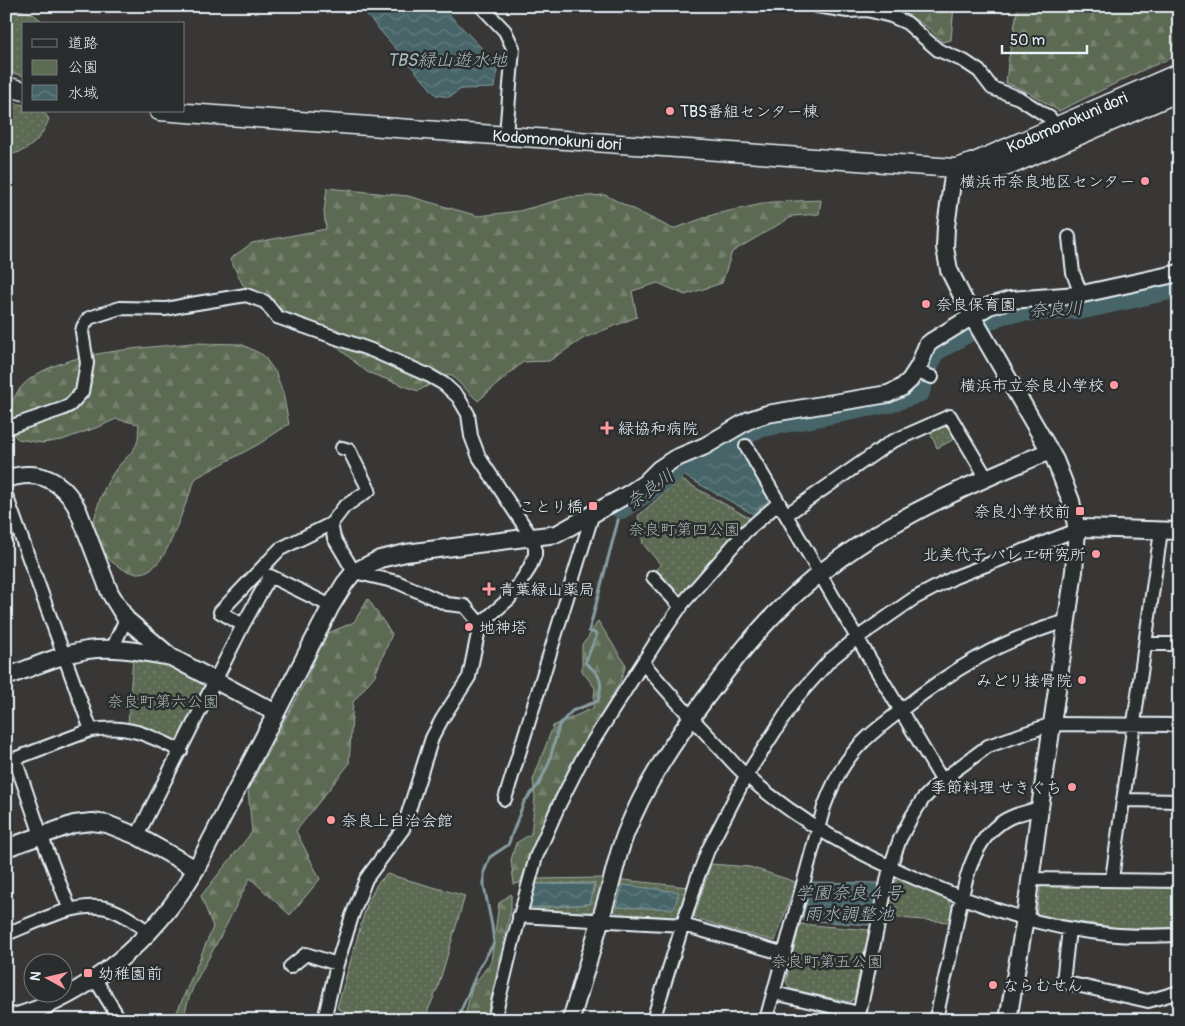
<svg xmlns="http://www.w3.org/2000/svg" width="1185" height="1026" font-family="Pangolin,'Klee One',sans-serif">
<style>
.green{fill:url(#green-dots);stroke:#a2aea6;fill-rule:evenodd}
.forest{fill:url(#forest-firs);stroke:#a2aea6}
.water{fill:url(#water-waves);stroke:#879da2}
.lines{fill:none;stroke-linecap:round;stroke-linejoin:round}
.stream{stroke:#879da2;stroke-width:3}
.river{stroke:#476569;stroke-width:20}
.minor-casing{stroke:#e8f1f8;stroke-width:16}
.tertiary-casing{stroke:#e8f1f8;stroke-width:20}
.secondary-casing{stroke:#e8f1f8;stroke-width:21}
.minor{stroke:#2a2d2e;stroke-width:12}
.tertiary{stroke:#2a2d2e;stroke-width:16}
.secondary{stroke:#2a2d2e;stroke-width:18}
.poi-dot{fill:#ff9aa2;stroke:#2a2d2e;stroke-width:2}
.labels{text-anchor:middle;stroke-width:5;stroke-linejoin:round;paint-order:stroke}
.poi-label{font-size:16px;fill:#e8f1f8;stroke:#2a2d2e;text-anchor:start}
.street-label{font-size:16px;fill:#e8f1f8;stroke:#2a2d2e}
.park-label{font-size:16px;fill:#a9b5ae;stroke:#2a2d2e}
.water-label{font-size:18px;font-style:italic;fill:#a8b9bf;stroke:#2a2d2e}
</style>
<defs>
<pattern id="green-dots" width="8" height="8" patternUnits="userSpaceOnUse" patternTransform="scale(1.25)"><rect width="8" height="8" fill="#5d6b53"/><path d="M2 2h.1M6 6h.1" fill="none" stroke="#74816c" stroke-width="1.8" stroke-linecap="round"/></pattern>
<pattern id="forest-firs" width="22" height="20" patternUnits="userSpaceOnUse" patternTransform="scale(1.25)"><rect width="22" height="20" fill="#5d6b53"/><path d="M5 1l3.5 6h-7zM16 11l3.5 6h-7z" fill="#74816c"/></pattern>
<pattern id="water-waves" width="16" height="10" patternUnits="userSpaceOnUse" patternTransform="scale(1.25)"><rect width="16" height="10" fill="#476569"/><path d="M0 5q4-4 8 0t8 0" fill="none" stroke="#627c7f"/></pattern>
</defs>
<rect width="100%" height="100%" fill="#383736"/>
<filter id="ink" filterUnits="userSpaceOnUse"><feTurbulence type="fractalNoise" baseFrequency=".02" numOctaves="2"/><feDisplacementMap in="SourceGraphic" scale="10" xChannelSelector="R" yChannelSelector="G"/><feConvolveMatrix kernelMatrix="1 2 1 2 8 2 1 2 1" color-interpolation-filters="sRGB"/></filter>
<g filter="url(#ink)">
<path class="green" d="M6 6 33 14 46 24H24V76L6 71Z
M6 101 24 105V111H43L49 119C41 139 29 153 6 155Z
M943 424 951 426 957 438 937 448 929 430Z
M680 479 751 519C724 540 704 571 680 595L656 569 661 565 643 544 638 516Z
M133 656 166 664 205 681 207 689 180 742H174L128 724Z
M711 864 750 867 796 882 775 941 722 927 694 917Z
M387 874 465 896 438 987 424 1020H361L337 1008 367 904 377 884Z
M902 877 948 899 953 909 950 922 885 917 892 883Z
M603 878 595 909 588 914 527 912 526 906 534 879ZM536 884 595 883V884L590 904 528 908Z
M623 880 689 887 681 913 677 917 618 914 611 909 620 882Z
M1041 883 1179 886V928H1120L1036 916Z
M800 924 869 930 854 999 850 1002 790 989 786 981Z"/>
<path class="forest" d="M886 6H954L951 40 942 42C928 24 907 14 886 6Z
M1018 6H1179V55L1145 69 1059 111 1026 91 1006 83 1008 63Z
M327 188 408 196 478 216 519 211 570 197 605 195 673 229 715 214 772 202 821 200 819 214 793 216 732 252 722 283 685 295 658 283 632 291 637 317 584 338 549 361 523 362 478 401 450 374 418 391 367 372 332 343 310 336 309 326 243 285 230 259 252 243 326 229 324 212Z
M191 343 241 344 263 355 276 373 283 393 289 424 259 444 196 478C190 492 185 506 179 521 167 552 152 593 112 562 105 556 92 539 93 530 95 508 103 487 116 469 122 461 134 452 137 443 139 437 138 430 139 424L116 419 101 426 62 440 42 443 18 439 9 430C9 418 9 407 15 396 40 350 144 349 191 343Z
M368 599 392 634 375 675 353 702 349 764 296 831 320 879 290 915 250 878C239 899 229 921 218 941 205 966 187 991 184 1020H176L177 1012 213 927 201 896 252 832 248 790 307 678 326 634 354 622Z
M598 621 626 665 620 682 552 801 520 883 514 884 511 860 516 843 531 834 535 798 533 780 553 726 593 708 595 688 582 671V644L587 639Z
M511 894V910L486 1020H464L472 987 491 962 499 903Z"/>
<path class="water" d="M359 6H441L498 65 494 88 461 89 449 97 436 95Z
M739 450 770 499 753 514 683 475Z
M812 882 878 883 869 925 802 920Z
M536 884H594L589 904 528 908Z
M623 885 679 892 674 909 616 907Z"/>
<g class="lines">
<path class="stream" d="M457 1020 479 968 494 943 492 926 484 886V872L490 857 508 845 524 802 539 784 549 763 559 725 572 711 598 701C603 682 602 675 585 663L597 634 589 631 621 509"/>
<path class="river" d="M621 509 649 491 678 469 726 447 758 428 889 403 920 392 934 352 995 317 1003 314 1015 312 1083 309 1179 288"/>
<defs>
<path id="minor" d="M481 6 505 31 513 48 506 135
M817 6 848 11 867 10 891 16 907 23 938 50 964 61 979 71 992 88 1019 98 1050 118 1059 132
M1069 237 1073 273 1081 294
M916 372 932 377
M6 428 62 409 70 405 82 392 87 363 82 332 83 327 89 318 120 308 166 309 185 305 246 295 265 302 277 317 371 350 430 376 444 384 458 397 468 414 471 436 479 457 532 538 535 547V555L529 569 509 599 480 624 469 677 442 719 432 738 403 829 366 879 352 916 337 964 324 1020
M746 446 846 619 942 780
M6 495 91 730
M786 515 891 442 950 416 986 477
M331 524 334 538 354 572 397 582 447 604 465 606 480 624
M653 577 681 607
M243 625 220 612 280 549 331 524 344 507 369 490 349 450 342 448
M1146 644H1179
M112 649 126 619
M643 663C668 692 693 720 719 747 728 757 737 768 748 777 799 822 857 853 919 880 979 906 1042 928 1107 934 1131 937 1155 936 1179 935
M15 759 41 835 70 910
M6 762 91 730C128 724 149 735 181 751
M505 799 593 513
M1124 800 1179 801
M137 836 243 625 270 576 331 606
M1030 879 1179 881
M1112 879 1161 531
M519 916 683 925 785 954
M1069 929 1063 982 1148 1001 1179 992
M6 934C35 923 75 901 106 908 122 912 136 923 150 933
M290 967 306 954 337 964
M95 979 120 1020
M774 993 859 1013
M494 1020 513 941 536 857 558 807 583 757 656 642 683 603 745 532 779 503
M653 1020 698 876 708 850 746 776 797 697 830 660 857 638 913 599 955 577 1077 530
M766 1020 824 807C831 788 839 770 852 754 866 736 884 724 900 711 951 670 1003 639 1067 621
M858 1020 890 867 900 839 912 816 923 799 942 780 988 746 1052 724 1179 725
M936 1020C941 993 948 967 953 941 961 904 966 849 998 825 1010 815 1026 812 1040 808"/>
<path id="tertiary" d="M954 168 946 227 945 248 949 270 972 316 1055 460 1071 501 1077 530 1074 571 1040 808 1025 918 1008 1020
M6 479C38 468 63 480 78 510L110 593 126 619 171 657 276 713
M1077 530 1084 528 1179 531
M6 677C33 667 59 655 87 650 115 646 143 652 171 657
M6 848 74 824 92 822 107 824 137 836 196 869
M6 1019C87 999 155 939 196 869L331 606 345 583 354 572 380 559 406 553 557 534 630 493 645 483 659 469 674 459 705 446 749 420 767 414 888 394 901 388 910 380 919 366 927 345 932 341 989 306 1010 300 1078 295 1179 273
M571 1020C584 977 596 934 609 891 614 873 618 853 625 835 644 786 674 741 705 699 730 666 755 632 786 603 861 531 955 490 1050 451"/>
<g id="secondary">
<path d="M6 86 24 91"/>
<path id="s1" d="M159 111 954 168C979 171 990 173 1013 164L1179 92"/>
<path id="s2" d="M960 167 977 161 1179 73"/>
</g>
</defs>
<use href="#minor" class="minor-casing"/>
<use href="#tertiary" class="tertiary-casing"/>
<use href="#secondary" class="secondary-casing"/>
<use href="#minor" class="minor"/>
<use href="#tertiary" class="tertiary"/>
<use href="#secondary" class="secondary"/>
</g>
</g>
<g class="poi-dot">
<circle cx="670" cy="111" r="5"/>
<circle cx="1145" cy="181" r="5"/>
<circle cx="926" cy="304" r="5"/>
<circle cx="1114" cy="385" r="5"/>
<path d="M604.5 420.5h5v5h5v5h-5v5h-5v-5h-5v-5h5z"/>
<rect x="588" y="501" width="10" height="10" rx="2.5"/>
<rect x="1075" y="506" width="10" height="10" rx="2.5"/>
<circle cx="1096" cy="554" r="5"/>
<path d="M486.5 581.5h5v5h5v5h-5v5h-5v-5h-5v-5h5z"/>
<circle cx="469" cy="627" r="5"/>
<circle cx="1082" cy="680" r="5"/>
<circle cx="1072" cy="787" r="5"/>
<circle cx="331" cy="820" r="5"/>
<rect x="83" y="968" width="10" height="10" rx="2.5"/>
<circle cx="993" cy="985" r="5"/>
</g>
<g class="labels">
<g class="poi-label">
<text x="680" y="117">TBS番組センター棟</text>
<text x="1135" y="187" text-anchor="end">横浜市奈良地区センター</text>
<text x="936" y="310">奈良保育園</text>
<text x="1104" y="391" text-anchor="end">横浜市立奈良小学校</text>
<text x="618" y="434">緑協和病院</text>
<text x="583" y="512" text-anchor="end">ことり橋</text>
<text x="1070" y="517" text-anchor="end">奈良小学校前</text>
<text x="1086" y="560" text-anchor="end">北美代子 バレエ研究所</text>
<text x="499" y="595">青葉緑山薬局</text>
<text x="479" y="633">地神塔</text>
<text x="1072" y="686" text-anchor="end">みどり接骨院</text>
<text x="1062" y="793" text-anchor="end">季節料理 せきぐち</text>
<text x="341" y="826">奈良上自治会館</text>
<text x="98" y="979">幼稚園前</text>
<text x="1003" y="991">ならむせん</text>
</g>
<g class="street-label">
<text dy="6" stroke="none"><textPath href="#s2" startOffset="116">Kodomonokuni dori</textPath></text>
<text dy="6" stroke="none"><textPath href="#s1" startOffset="399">Kodomonokuni dori</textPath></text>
</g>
<g class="park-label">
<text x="684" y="535">奈良町第四公園</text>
<text x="163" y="707">奈良町第六公園</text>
<text x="827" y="967">奈良町第五公園</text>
</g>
<g class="water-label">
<text x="447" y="66">TBS緑山遊水地</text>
<text transform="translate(1056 309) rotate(-3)" y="6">奈良川</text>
<text transform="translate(650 489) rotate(-36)" y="6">奈良川</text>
<text x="849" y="899">学園奈良４号<tspan x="849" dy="21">雨水調整池</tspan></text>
</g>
</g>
<rect width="1185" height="1026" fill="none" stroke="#2a2d2e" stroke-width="25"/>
<rect x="12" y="12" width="1160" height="1001" fill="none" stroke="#e8f1f8" stroke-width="2" filter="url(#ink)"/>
<rect x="22" y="22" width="162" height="90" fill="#2a2d2e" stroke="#767b7f"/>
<rect x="32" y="39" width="25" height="8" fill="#2a2d2e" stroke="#767b7f"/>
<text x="68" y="48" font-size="15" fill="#e8f1f8">道路</text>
<rect x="32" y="60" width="25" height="15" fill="#5d6b53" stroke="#767b7f"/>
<text x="68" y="72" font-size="15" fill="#e8f1f8">公園</text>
<rect x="32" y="85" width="25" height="15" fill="url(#water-waves)" stroke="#767b7f"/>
<text x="68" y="98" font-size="15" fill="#e8f1f8">水域</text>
<g transform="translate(48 978) rotate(278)"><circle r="24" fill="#2a2d2e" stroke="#767b7f"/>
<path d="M0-4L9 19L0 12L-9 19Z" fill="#ff9aa2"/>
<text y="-8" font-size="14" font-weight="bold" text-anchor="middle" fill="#e8f1f8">N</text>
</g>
<path d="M1002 45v8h85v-8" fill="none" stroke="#e8f1f8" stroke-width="2.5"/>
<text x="1010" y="45" font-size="15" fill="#e8f1f8" stroke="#2a2d2e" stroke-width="4" paint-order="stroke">50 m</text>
</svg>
